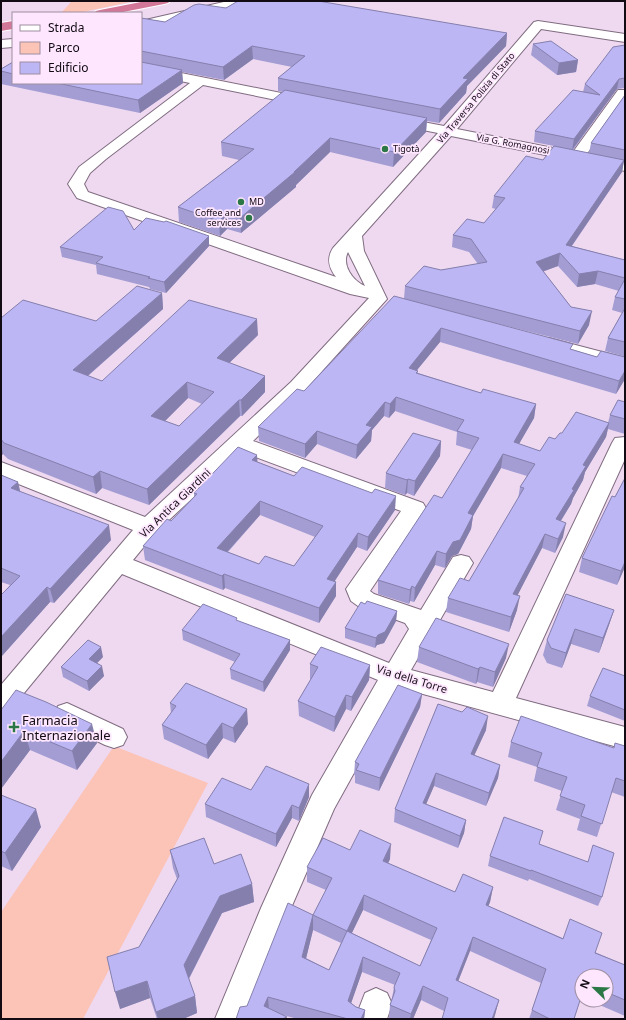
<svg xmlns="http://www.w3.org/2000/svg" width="626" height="1020" font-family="'Noto Sans',sans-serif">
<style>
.green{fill:#fcc3b7}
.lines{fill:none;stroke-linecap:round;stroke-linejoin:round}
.minor-casing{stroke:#806c81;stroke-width:2}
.highway-casing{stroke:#fff;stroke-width:2}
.minor{fill:#fff;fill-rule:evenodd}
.highway{fill:#d37798;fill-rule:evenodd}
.wall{fill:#a39dd3;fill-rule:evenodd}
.shaded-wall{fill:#847fac}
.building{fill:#bdb6f5;stroke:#847fac;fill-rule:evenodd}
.poi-dot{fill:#2b7746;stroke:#fde6fe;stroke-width:1.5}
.labels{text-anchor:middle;stroke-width:3.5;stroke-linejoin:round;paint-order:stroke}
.far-street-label{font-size:9px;fill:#120b13;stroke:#fde6fe}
.far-poi-label{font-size:9px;fill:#120b13;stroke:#fde6fe;text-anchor:start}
.street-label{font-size:11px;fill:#120b13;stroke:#fde6fe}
.near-poi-label{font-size:13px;fill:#120b13;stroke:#fde6fe;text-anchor:start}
</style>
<rect width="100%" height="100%" fill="#efd9f1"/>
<path class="green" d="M72 1H135L78 13H61Z
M114 746 208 783 83 1019H1V912Z"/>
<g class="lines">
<defs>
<path id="minor" d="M228 1H247L245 3 141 29V21Z
M538 21 625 34V42L541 29 457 129 573 152 618 90H625V100L586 155 625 163V171L451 136 362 236 364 251 387 299 305 390 253 441 423 503 426 508 370 591 374 594 421 610 453 557 461 555 469 557 473 563 411 670 493 692 612 443 615 438 625 437V459L516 698 625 727V749L401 688 334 809 291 908 247 1019H215L261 908 312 795 378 680 122 574 10 710 1 714V685L133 530 1 477V462L145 517 291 382 369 298 350 294 77 198 68 184 79 167 190 83 141 73V65L311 99 313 102 311 105 306 106 203 85 106 159 90 173 84 184 88 192 336 277C329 268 326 259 333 248L438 133 392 124 390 121 392 118 397 117 444 126 534 22ZM348 252 365 286C353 281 341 265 348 252ZM242 452 401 511 346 589 351 601 358 606 405 623 409 629 389 663 133 560 156 532Z
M13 39V47L1 48V40Z
M549 338 625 358V370L542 348 540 344 542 340Z
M67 703 123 729 127 737 123 745 114 748 105 745 58 722 54 714 58 706Z
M376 988 387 993 392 1004 387 1019H355L365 993Z"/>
<path id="highway" d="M146 1H170L168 3 164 4 118 13H94L96 11 100 10Z
M13 21V29L1 31V23Z"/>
</defs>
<use href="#minor" class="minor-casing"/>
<use href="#highway" class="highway-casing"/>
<use href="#minor" class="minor"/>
<use href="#highway" class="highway"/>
</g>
<path class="wall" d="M226 8 507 33 506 46 467 86 466 93 439 123 427 121 426 132 393 167 330 152 296 185V187L241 233 227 229 220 236 179 222 178 207 239 160 222 156 221 142 283 92 278 91V78L292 67 253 59 224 80 182 72 183 83 140 113 1 84V69L13 62V83H141V18L165 22Z
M533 44 578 60 576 72 557 75 531 55Z
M625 45V88L617 89 573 150 589 153 591 143 625 95V161H624L622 172 572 246 625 260V379L616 394 440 342 417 370 418 373 481 393 536 404 534 418 519 444 540 451 562 433 608 423 610 415 625 402V434L608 429 606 437 585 472 583 480 573 498 571 504 561 521 563 537 555 553 542 548 517 595V610L509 632 446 612 448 598 469 581 518 499 520 487 527 476 501 468 473 516 471 529 458 554 452 556 445 568 435 565 414 602 410 601 409 604 378 594V580L442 498 472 450 456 445 457 432 395 411 389 418 384 416 372 430 371 441 356 459 317 444 305 458 259 441 258 427 304 391 404 299 405 286 441 270 478 264 469 252 452 247 453 235 484 223 496 209 492 208 494 196 543 160 554 146 534 142 535 131 583 92 585 84ZM558 266 577 287 595 284 619 291 615 297 612 310 622 313 608 338 605 351 623 356 597 357 425 305 578 344 589 325 571 307 543 271Z
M134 230 209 236V246L166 293 150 289 149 287 97 274 96 265 62 257 60 247Z
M162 293 163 309 88 376 102 381 258 335 229 363 265 376V392L242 416H240L149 505 102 488 96 494 8 459 3 454 1 456V318L96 321ZM188 398 202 404 179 426 165 421Z
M441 441 440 456 414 496 407 493 405 495 385 488 386 473Z
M258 462 294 476 395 510 367 551 357 547 334 581 336 582V596L319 623 225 588 223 590 145 560 143 546 171 521 194 497V493ZM260 515 315 537 294 566 259 564 228 552Z
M1 475 18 482 20 491 111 540 54 603 50 602 1 657V595L10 585 1 582Z
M625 478V567L617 585 579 572 582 558Z
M365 604 397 611 396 621 384 643 377 645 375 648 345 638V628Z
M614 610 609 625 599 653 571 644 562 668 547 663 543 655 547 640Z
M238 621 290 640V650L264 692 231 679 230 669 235 662 183 640 182 630Z
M419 647 506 658 493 687 477 682 476 684 417 662Z
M103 657 97 663 104 676 89 691 63 677 61 667Z
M310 664 370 665 369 680 351 711 346 709 334 732 299 716 298 701 311 679H310Z
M625 676V721L587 706 590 696Z
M422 694 420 707 379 791 355 783V775H354L355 762Z
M170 703 248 724 235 743 223 738 208 759 164 739 162 725 171 713Z
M438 704 486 730 474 755 500 765 498 778 486 806 434 786 426 804 466 820 464 833 458 848 394 822 395 809Z
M1 710 97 743 77 770 30 750 1 789Z
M511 742 614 748 625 746V797L611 792 597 837 577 830 580 819 556 810 562 791 534 781 537 767 508 757Z
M251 790 309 797 299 821 292 818 276 847 206 817 205 804Z
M1 795 41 827 12 871 1 866Z
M540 844 602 897 598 906 529 879 528 881 488 866 490 856Z
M170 850 214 864 252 884 254 902 222 913 189 979 195 996 197 1013 183 1019H157L150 998 120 1009 139 947 177 879 173 868Z
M350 850 390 859 388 863 455 892 493 887 490 902 488 906 625 965V1016L588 1000H606V976H582V997H581L574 1019H529L541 983 470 951 458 982 499 1000 495 1014 444 1011 421 1000 413 1019H390L389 1018 390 1005 392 998 394 987 395 985 362 972 351 1003 356 1007 365 1010 364 1019H298L247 1006 313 915 326 890 307 882V867ZM363 910 431 940 420 966 352 933ZM313 930 341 943 329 970 306 958Z"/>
<path class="shaded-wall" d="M507 33 506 46 467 86 466 93 439 123 440 109 463 78Z
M252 46 253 59 224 80 223 67Z
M578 60 576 72 557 75 559 63Z
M182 70 183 83 140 113 138 100Z
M619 79 617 89 572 150 574 139Z
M427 118 426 132 393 167 394 152Z
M330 138V152L296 185V187L241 233 240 218 294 172Z
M624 160 622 172 564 257 566 245Z
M226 214 227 229 220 236 219 221Z
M209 236V246L166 293 164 282Z
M560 253 558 266 534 275 536 262Z
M598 271 595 284 577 287 579 274Z
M162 293 163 309 76 386 73 370Z
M592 311 589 325 578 344 580 331Z
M257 319 258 335 218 374 217 358Z
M441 328 440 342 408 381 409 368Z
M625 371V379L616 394 619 381Z
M265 376V392L242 416 241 400Z
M187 382 188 398 153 433 151 416Z
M396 397 395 411 389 418 390 404Z
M239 400 240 416 149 505 147 489Z
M385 402 384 416 372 430 371 441 356 459 357 445 366 425Z
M536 404 534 418 512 456 514 442Z
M609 423 606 437 585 472 583 480 573 498 571 504 553 533 556 519 572 489 583 465Z
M317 431V444L305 458V444Z
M441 441 440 456 414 496 415 481Z
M1 444 3 454 1 456Z
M503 454 501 468 473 516 471 529 458 554 452 556 445 568 446 554 468 513Z
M257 455 258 469 252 460Z
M100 471 102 488 96 494 93 477Z
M408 479 407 493 405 495 407 480Z
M18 482 21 496 11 488Z
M396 496 395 510 367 551 368 537Z
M260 501V515L218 562 217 548Z
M566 523 563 537 555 553 558 539Z
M109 525 111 540 54 603 50 589Z
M358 533 357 547 327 593V579Z
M545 534 542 548 511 608 513 594Z
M437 551 435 565 414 602 415 588Z
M625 562V567L617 585 621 571Z
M224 574 225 588 223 590 222 576Z
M336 582V596L319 623V608Z
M412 586 410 601 409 604 410 590Z
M47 587 50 602 1 657V637Z
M520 596 517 610 509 632 511 617Z
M614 610 609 625 599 653 603 638Z
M397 611 396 621 384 643 377 645 375 648 376 638Z
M575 629 571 644 562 668 566 653Z
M290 640V650L264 692 263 682Z
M509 644 506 658 493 687 495 672Z
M101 647 103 657 91 669 89 659Z
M370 665 369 680 351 711 352 697Z
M102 666 104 676 89 691 87 681Z
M480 667 477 682 476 684 478 669Z
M422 694 420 707 379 791 380 778Z
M346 695V709L334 732 335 717Z
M247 709 248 724 235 743 233 728Z
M488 716 486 730 469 767 471 754Z
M222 723 223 738 208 759 206 745Z
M92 724 97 743 77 770 72 751Z
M24 731 30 750 1 789V762Z
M500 765 498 778 486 806 489 793Z
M436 773 434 786 421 816 423 803Z
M309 784V797L299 821V808Z
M292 805V818L276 847V834Z
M36 809 41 827 12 871 5 853Z
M466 820 464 833 458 848 460 836Z
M391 844 390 859 382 876 383 861Z
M252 884 254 902 222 913 187 982 184 965 220 896Z
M493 887 490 902 483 920 486 905Z
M364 895 363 910 346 945 347 931Z
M313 915V930L303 971 302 957Z
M473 937 470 951 453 994 456 980Z
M363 957 362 972 347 1015 348 1001Z
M147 981 150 998 120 1009 115 992Z
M423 986 421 1000 413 1019H410L411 1014Z
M195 996 197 1013 183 1019H158L156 1012Z
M268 997 269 1011 264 1006Z
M499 1000 494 1019H492Z
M365 1010 364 1019H361Z"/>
<path class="building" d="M238 1H318L507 33 463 78 468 79 440 109 278 78 305 56 252 46 223 67 141 51V18L165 22 194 5 199 4 226 8Z
M551 41 578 60 559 63 533 44Z
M625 45V78L619 79 574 139 535 131 573 90 600 95 585 84 613 47Z
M13 62V74L1 71V69Z
M141 62 182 70 138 100 57 83H141Z
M285 90 427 118 394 152 330 138 294 172H295L240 218 226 214 219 221 178 207 254 149 221 142Z
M625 95V150L591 143Z
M554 146 624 160 566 245 625 260V278L598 271 579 274 560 253 536 262 571 307 592 311 580 331 405 286 424 266 441 270 487 262 471 239 453 235 467 219 484 223 505 198 494 196 526 156 543 160Z
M108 207 123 211 134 230 146 218 164 222 166 221 209 236 164 282 148 278 150 277 96 263 103 257 60 247Z
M625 279V299L615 297Z
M137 286 162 293 73 370 102 381 189 300 257 319 217 358 265 376 241 400H239L147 489 100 471 93 477 4 443 1 439V318L23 300 96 321ZM187 382 214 392 179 426 151 416Z
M394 296 573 344 570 349 597 357 601 351 625 357V371L619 381 441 328 409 368 418 371 416 373 481 393 483 389 536 404 514 442 540 451 549 437 555 439 560 433H562L576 412 609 423 583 465 586 466 572 489 574 490 556 519 566 523 558 539 545 534 513 594 520 596 511 617 448 598 460 578 469 581 524 488 520 487 535 464 503 454 468 513 473 515 460 540 453 542 446 554 437 551 415 588 412 586 410 590 378 580 434 495 442 498 479 438 457 431 464 420 396 397 390 404 385 402 366 425 372 427 357 445 317 431 305 444 258 427 297 389 304 391Z
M625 308V342L608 338Z
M618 400 625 402V419L610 415Z
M413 433 441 441 415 481 408 479 407 480 386 473Z
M238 447 257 455 252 460 294 476 302 467 372 493 375 489 396 496 368 537 358 533 327 579 336 582 319 608 224 574 222 576 143 546 167 519 171 521 197 494 194 493ZM260 501 323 526 294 566 265 556 259 564 217 548Z
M1 475 18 482 11 488 109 525 50 589 47 587 1 637V595L20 576 1 568Z
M625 478V562L621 571 582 558 612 496 615 497Z
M566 594 614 610 603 638 575 629 566 653 551 648 547 640Z
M367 601 397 611 385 632 378 635 376 638 345 628 361 602 365 604Z
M203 604 237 618 236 620 290 640 263 682 230 669 240 654 182 630Z
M436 618 509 644 495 672 480 667 478 669 419 647Z
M88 640 101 647 89 659 102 666 87 681 61 667Z
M321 647 370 665 352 697 346 695 335 717 298 701 318 667 310 664Z
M603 668 625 676V710L590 696Z
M186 683 247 709 233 728 222 723 206 745 162 725 176 706 170 703Z
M398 685 422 694 380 778 356 770 359 764 355 762Z
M16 690 46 702 92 724 72 751 24 731 1 762V710Z
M438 704 462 712 467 707 488 716 471 754 500 765 489 793 436 773 423 803 466 820 460 836 395 809Z
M521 716 614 748 615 743 625 746V781L616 778 602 824 581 816 585 805 560 796 567 777 537 767 542 753 511 742Z
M266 766 309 784 299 808 292 805 276 834 205 804 222 778 251 790Z
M1 795 36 809 5 853 1 851Z
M504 817 543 831 539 844 588 862 593 845 614 853 602 897 531 870V871L490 856Z
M360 830 391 844 383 861 455 892 463 874 493 887 486 905 563 939 570 919 602 933 595 953 625 965V1000L606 992V976H582V994L574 1019H550L532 1010 546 969 473 937 456 980 499 1000 492 1019H442L448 998 423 986 411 1014 390 1005 395 991 394 987 400 973 363 957 348 1001 356 1007 365 1010 361 1019H348L268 997 264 1006 287 1017 282 1019H236L240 1007 247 1006 288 903 313 915 332 878 307 867 323 838 350 850ZM364 895 437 928 420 966 347 931ZM313 915 347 931 329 970 302 957Z
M204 838 214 864 241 854 252 884 220 896 184 965 195 996 156 1012 147 981 115 992 107 957 139 947 179 876 170 850Z"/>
<g class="poi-dot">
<circle cx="385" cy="149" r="4"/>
<circle cx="241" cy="202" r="4"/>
<circle cx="249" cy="218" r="4"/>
<path d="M12 721h4v4h4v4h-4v4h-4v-4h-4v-4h4z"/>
</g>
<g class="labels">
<g class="far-street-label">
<text transform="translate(476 98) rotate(-50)" y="3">Via Traversa Polizia di Stato</text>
<text transform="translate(513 144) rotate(11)" y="3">Via G. Romagnosi</text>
</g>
<g class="far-poi-label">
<text x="393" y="152">Tigotà</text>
<text x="249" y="205">MD</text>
<text x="241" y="216" text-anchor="end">Coffee and<tspan x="241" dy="10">services</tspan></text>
</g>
<g class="street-label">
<text transform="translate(175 503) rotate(-44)" y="4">Via Antica Giardini</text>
<text transform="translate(412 679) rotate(17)" y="4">Via della Torre</text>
</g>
<g class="near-poi-label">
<text x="22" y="725">Farmacia<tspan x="22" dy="15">Internazionale</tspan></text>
</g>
</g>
<rect width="626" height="1020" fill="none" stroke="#120b13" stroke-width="4"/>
<rect x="12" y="12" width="130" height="72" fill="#fde6fe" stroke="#9f8ea0"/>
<rect x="20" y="25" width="20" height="6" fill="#ffffff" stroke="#9f8ea0"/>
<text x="48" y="32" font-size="12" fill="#120b13">Strada</text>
<rect x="20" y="42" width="20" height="12" fill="#fcc3b7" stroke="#9f8ea0"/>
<text x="48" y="52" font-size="12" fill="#120b13">Parco</text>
<rect x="20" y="62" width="20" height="12" fill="#bdb6f5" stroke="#9f8ea0"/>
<text x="48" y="72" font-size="12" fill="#120b13">Edificio</text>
<g transform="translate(594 988) rotate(293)"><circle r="19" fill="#fde6fe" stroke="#9f8ea0"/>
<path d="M0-3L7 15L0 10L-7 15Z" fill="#2b7746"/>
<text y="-6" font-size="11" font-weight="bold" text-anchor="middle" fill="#120b13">N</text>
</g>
</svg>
